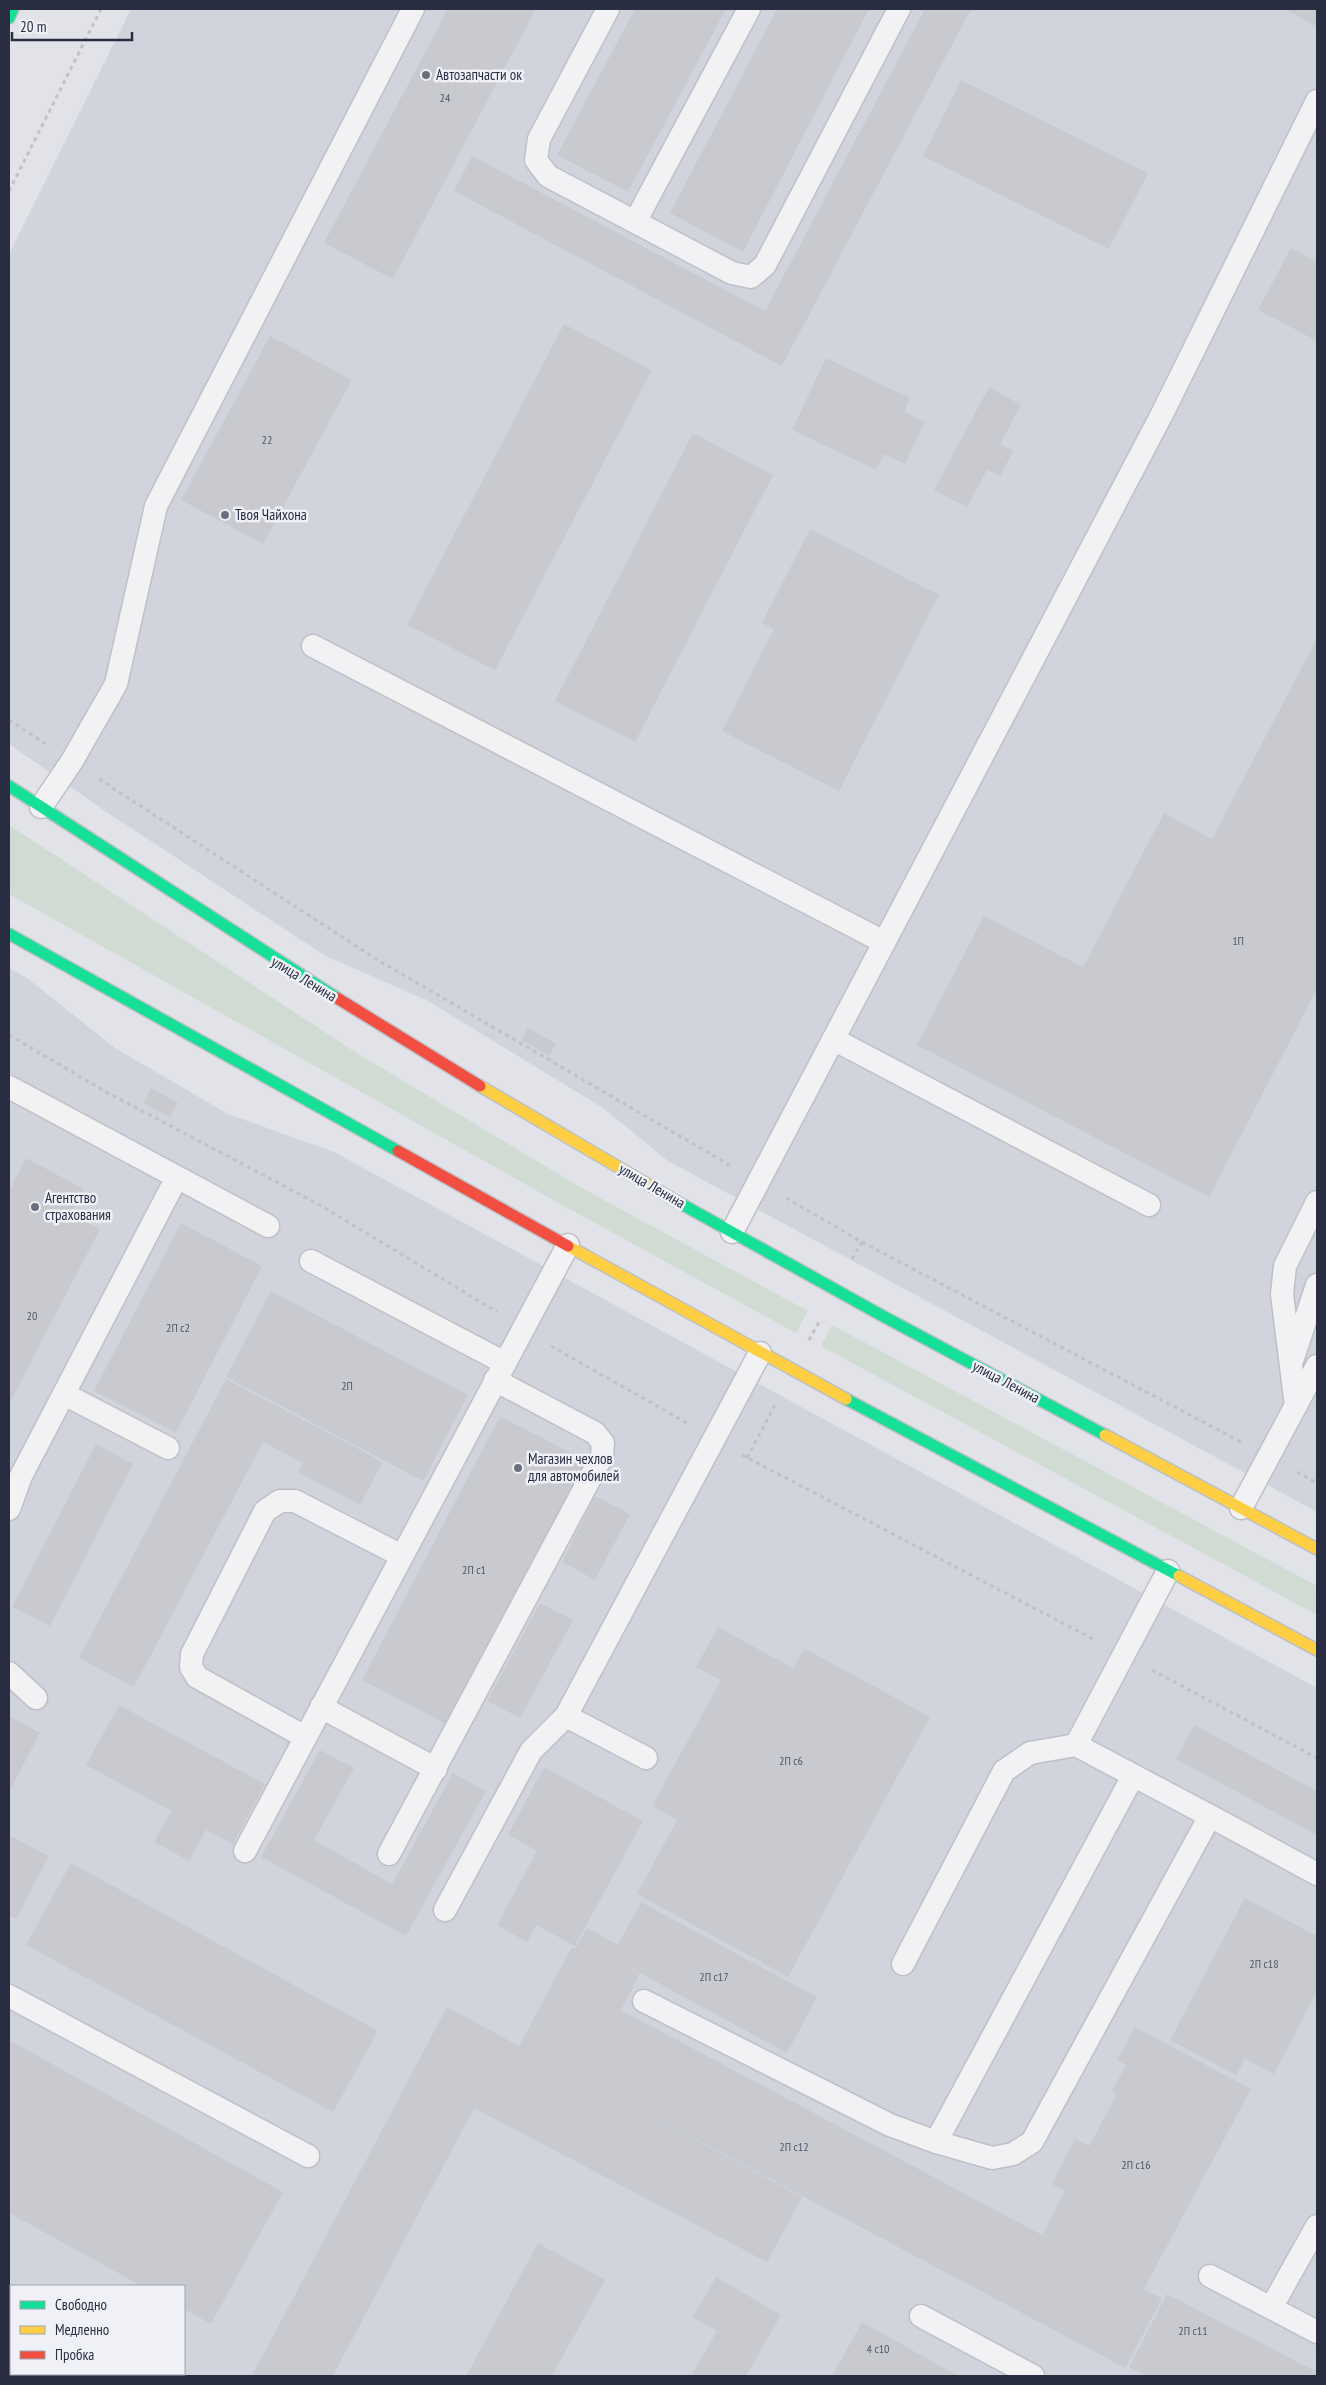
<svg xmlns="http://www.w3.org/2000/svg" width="1326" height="2385" font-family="'PT Sans Narrow',sans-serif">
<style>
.built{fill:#d2d4dd;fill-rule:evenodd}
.green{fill:#d0dbd3}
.building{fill:#c9cad0}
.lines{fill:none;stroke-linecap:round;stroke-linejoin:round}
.lane-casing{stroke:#bfc0c6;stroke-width:25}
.fast-casing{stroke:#bec0c6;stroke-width:14}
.slow-casing{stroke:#bec0c6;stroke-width:14}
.jam-casing{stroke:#bec0c6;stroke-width:14}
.path{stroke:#c1c2c8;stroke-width:3;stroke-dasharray:4 4;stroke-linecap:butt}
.lane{stroke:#f2f2f4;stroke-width:22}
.fast{stroke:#16e098;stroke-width:11}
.slow{stroke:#ffcf43;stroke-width:11}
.jam{stroke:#f24e42;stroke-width:11}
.poi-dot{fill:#696d7c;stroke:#eff1f7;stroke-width:2}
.labels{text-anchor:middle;stroke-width:5;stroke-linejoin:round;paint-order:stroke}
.number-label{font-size:12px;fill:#525667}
.poi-label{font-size:15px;fill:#282d42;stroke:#eff1f7;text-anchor:start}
.street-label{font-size:15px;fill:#282d42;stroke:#eff1f7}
</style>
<rect width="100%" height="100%" fill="#e2e3e8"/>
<path class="built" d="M131 9H1317V1512L668 1161 603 1108 428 1001 324 955 105 811 9 744V254Z
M9 968 27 978 115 1048 228 1114 334 1152 1317 1688V2376H9ZM11 2286H184V2374H11Z"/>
<path class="green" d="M9 825 355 1052 580 1187 808 1311 796 1333 573 1211 9 894Z
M832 1325 1317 1586V1615L821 1346Z"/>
<path class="building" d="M448 9H536L393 279 324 243Z
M635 9H726L628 192 557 155Z
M777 9H869L743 252 670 213Z
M925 9H971L782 366 454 191 472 156 765 311Z
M1285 9H1317V27Z
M961 80 1148 173 1109 249 923 156Z
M1291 248 1317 262V341L1258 310Z
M564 324 652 370 495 670 407 625Z
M270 336 352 380 263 544 181 500Z
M826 358 910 398 904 412 925 422 905 464 884 454 876 470 792 430Z
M989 387 1021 405 1000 444 1013 451 1000 476 987 470 967 507 934 490Z
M693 433 773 475 635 742 555 701Z
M810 529 939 595 839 791 722 731 774 629 762 623Z
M1317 638V989L1209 1197 917 1045 984 916 1083 967 1164 813 1212 839Z
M528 1028 556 1044 549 1056 521 1040Z
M151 1088 178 1103 170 1117 143 1103Z
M26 1158 84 1189 71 1214 100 1229 9 1404V1191Z
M181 1223 262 1266 176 1433 94 1391Z
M271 1291 468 1395 423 1481 226 1377Z
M226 1379 383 1462 360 1505 298 1472 303 1463 263 1442 134 1687 79 1658Z
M500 1416 587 1461 448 1725 362 1680Z
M96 1444 133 1464 50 1626 12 1607Z
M595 1496 630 1514 595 1580 562 1562Z
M540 1603 573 1620 520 1718 487 1701Z
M718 1627 793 1668 804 1648 930 1717 788 1977 637 1894 677 1820 652 1806 721 1680 696 1667Z
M119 1705 265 1784 233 1844 206 1830 189 1861 154 1842 171 1811 86 1765Z
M9 1716 40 1733 9 1792Z
M1194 1725 1317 1791V1835L1176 1759Z
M320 1750 354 1768 314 1840 392 1884 453 1773 486 1791 406 1936 261 1857Z
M544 1767 643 1821 575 1946 536 1925 527 1942 497 1925 537 1851 508 1835Z
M9 1835 49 1856 16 1919 9 1915Z
M71 1863 378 2031 333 2112 26 1945Z
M1245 1898 1317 1936V1991L1274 2074 1245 2059 1236 2075 1170 2040Z
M641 1902 817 1997 787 2053 614 1959 640 1974 621 2010 1042 2235 1065 2191 1052 2184 1075 2139 1089 2146 1117 2094 1112 2091 1126 2065 1117 2060 1135 2027 1251 2089 1144 2289 1162 2299 1125 2368 525 2048 802 2197 767 2262 474 2108 333 2376H252L447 2007 519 2046 572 1947 575 1949 587 1928 617 1944 611 1957Z
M9 2040 283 2192 211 2324 184 2309V2286H142L9 2213Z
M538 2243 605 2280 552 2376H466Z
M716 2277 781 2315 746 2376H691L717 2331 693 2317Z
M1167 2294 1317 2372V2376H1147L1129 2367Z
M9 2304 11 2305V2374H139L144 2376H9Z
M862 2322 958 2376H832Z"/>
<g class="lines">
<defs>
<path id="lane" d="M608 9 539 139 536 160 548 176 732 273 751 277 765 265 899 9
M635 222 749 9
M313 646 884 942
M41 807 72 761 116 684 156 506 413 9
M833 1039 1149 1205
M9 1087 268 1226
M732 1232 1162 414 1317 101
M311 1261 505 1363
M1293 1358 1317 1285
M64 1394 168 1448
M1296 1406 1282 1294 1285 1266 1317 1202
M1241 1508 1317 1366
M9 1509 21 1476 177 1177
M9 1673 36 1698
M321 1707 436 1769
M566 1716 646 1758
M305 1737 197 1677 191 1667 192 1654 265 1511 280 1501H295L402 1556
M1210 1816 1317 1874
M245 1851 568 1245
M389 1854 602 1456 603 1443 595 1433 495 1380
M445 1910 531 1751 566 1716 760 1353
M903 1964 1004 1771 1030 1753 1076 1745 1168 1571
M9 1996 308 2156
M644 2001 890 2125 936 2142 992 2158 1013 2154 1032 2142 1210 1816 1076 1745
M936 2142 1133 1776
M1210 2276 1317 2332
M1271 2308 1317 2226
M921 2316 1033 2376"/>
<path id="fast" d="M9 18 13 9
M9 786 337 998
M9 934 398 1151
M676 1201 879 1314 1105 1435
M846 1399 1179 1576"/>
<path id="slow" d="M480 1086 676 1201
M568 1246 846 1399
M1105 1435 1317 1549
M1179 1576 1317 1650"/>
<path id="jam" d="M337 998 480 1086
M398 1151 568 1246"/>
</defs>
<use href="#lane" class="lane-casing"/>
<use href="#fast" class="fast-casing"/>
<use href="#slow" class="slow-casing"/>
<use href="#jam" class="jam-casing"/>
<path class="path" d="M9 191 101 9
M9 720 46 744
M99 779 376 959 731 1166
M9 1035 108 1093 320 1205 497 1312
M786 1198 862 1242 1241 1442
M852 1259 862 1242
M809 1340 819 1322
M551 1346 687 1423
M742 1455 1095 1640
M747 1458 777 1401
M1297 1472 1317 1483
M1152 1670 1317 1758"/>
<use href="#lane" class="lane"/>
<use href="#fast" class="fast"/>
<use href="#slow" class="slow"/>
<use href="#jam" class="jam"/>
</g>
<g class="poi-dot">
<circle cx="426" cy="75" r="5"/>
<circle cx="225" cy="515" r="5"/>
<circle cx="35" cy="1207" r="5"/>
<circle cx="518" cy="1468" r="5"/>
</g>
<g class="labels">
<g class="number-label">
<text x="445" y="102">24</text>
<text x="267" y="444">22</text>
<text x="1238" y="945">1П</text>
<text x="32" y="1320">20</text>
<text x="178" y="1332">2П с2</text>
<text x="347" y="1390">2П</text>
<text x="474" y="1574">2П с1</text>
<text x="791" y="1765">2П с6</text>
<text x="1264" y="1968">2П с18</text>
<text x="714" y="1981">2П с17</text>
<text x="794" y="2151">2П с12</text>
<text x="1136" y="2169">2П с16</text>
<text x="1193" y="2335">2П с11</text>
<text x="878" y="2353">4 с10</text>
</g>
<g class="poi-label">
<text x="436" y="80">Автозапчасти ок</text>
<text x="235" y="520">Твоя Чайхона</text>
<text x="45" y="1203">Агентство<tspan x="45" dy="17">страхования</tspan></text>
<text x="528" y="1464">Магазин чехлов<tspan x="528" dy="17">для автомобилей</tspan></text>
</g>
<g class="street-label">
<text transform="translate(304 979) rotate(31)" y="5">улица Ленина</text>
<text transform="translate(652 1186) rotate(30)" y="5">улица Ленина</text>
<text transform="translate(1006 1382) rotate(28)" y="5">улица Ленина</text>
</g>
</g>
<rect width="1326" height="2385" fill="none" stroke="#282d42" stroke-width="20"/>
<rect x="10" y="2285" width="175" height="90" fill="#eff1f7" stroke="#9fa3af"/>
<rect x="20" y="2301" width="25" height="8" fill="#16e098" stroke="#9fa3af"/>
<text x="55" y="2310" font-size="15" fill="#282d42">Свободно</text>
<rect x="20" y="2326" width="25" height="8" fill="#ffcf43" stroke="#9fa3af"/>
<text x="55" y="2335" font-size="15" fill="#282d42">Медленно</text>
<rect x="20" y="2351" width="25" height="8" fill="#f24e42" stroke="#9fa3af"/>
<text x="55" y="2360" font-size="15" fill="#282d42">Пробка</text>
<path d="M12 32v8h120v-8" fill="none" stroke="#282d42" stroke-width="2.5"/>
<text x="20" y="32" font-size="15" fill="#282d42" stroke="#eff1f7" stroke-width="4" paint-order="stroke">20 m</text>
</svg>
